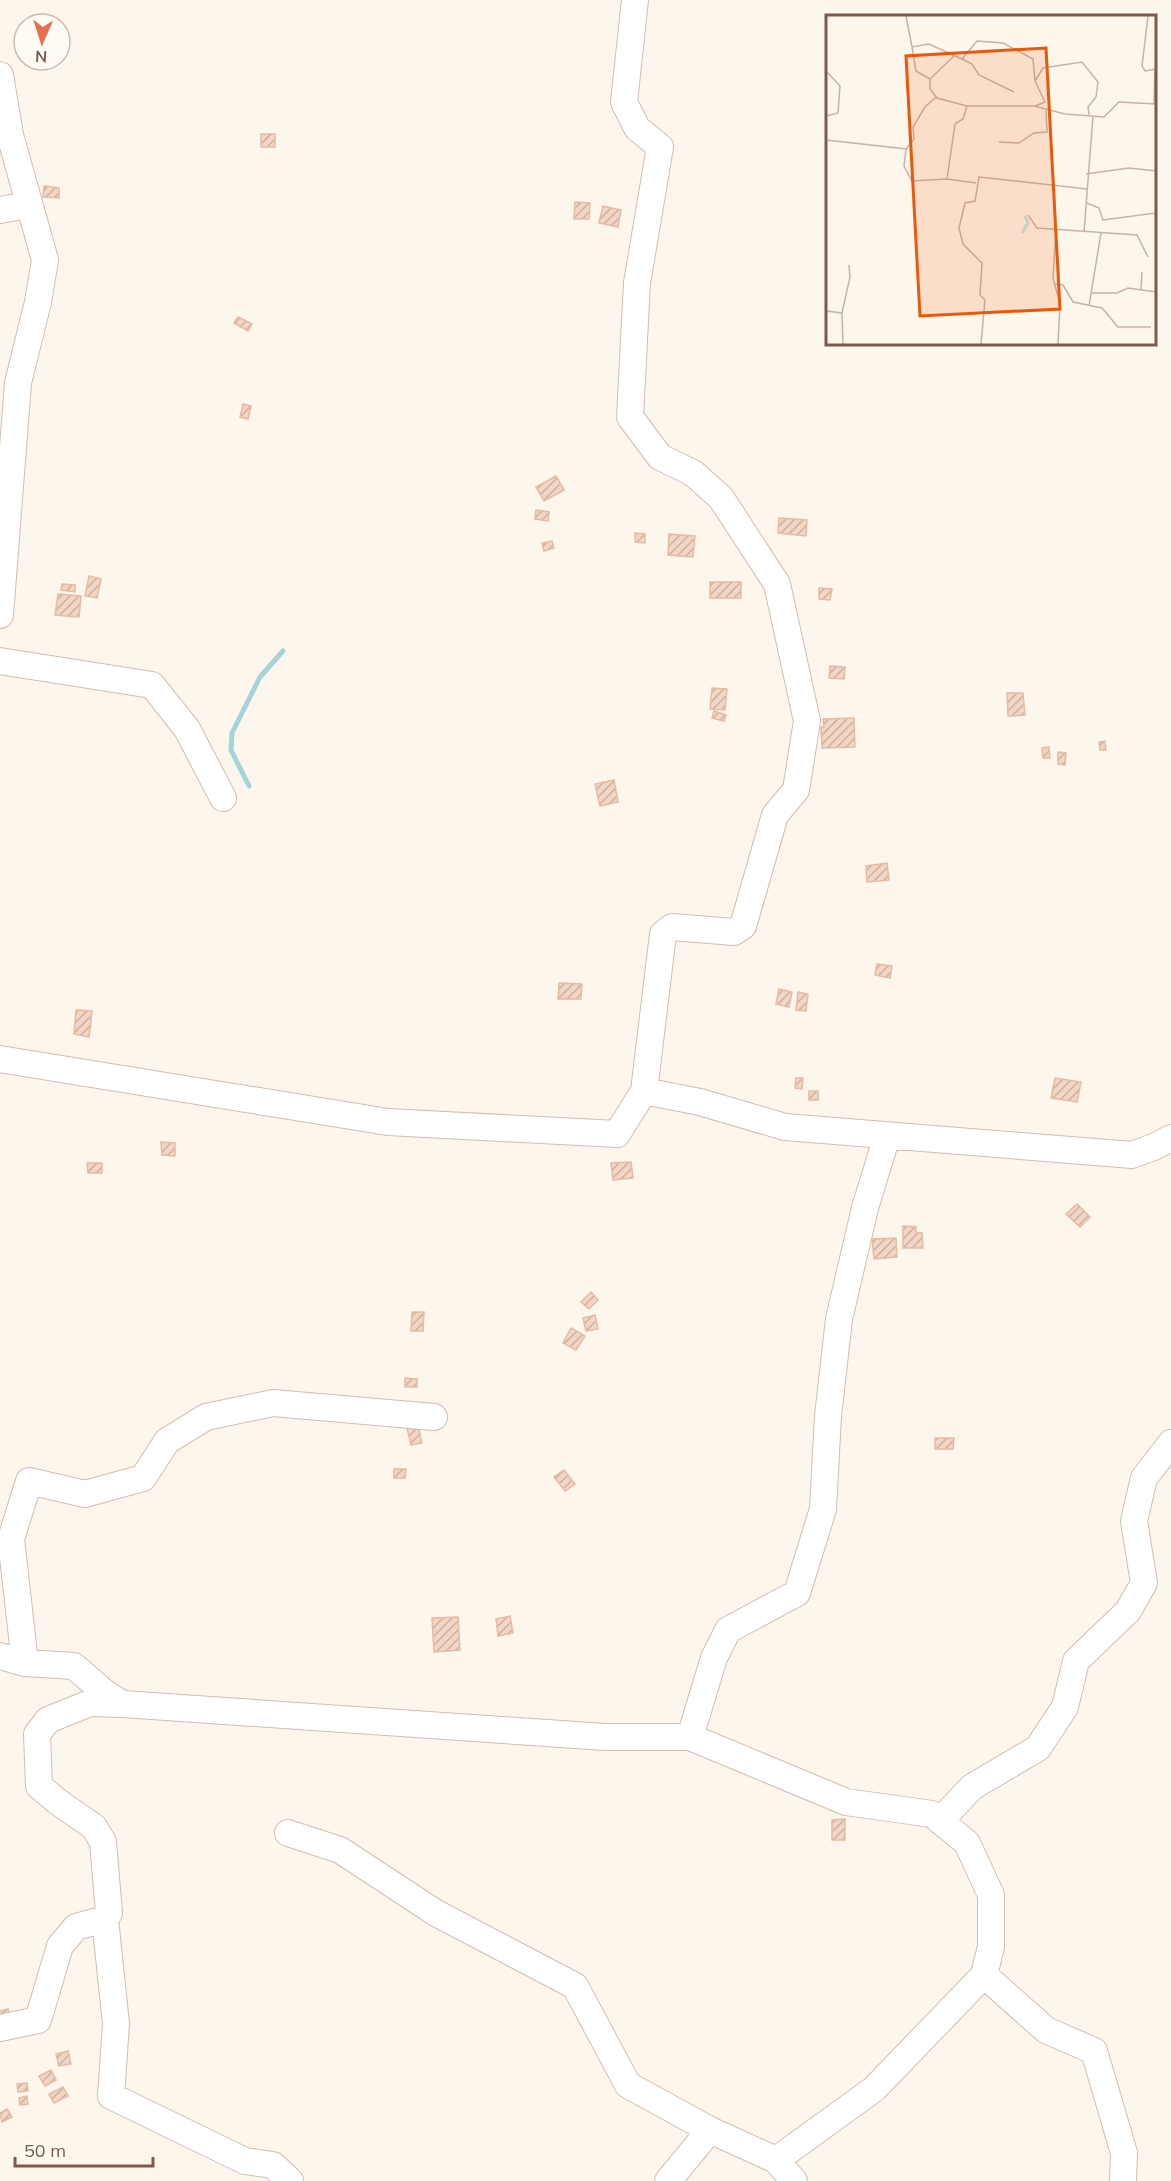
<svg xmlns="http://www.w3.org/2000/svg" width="1171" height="2181" font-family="Mulish,sans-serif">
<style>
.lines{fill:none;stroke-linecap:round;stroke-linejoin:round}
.stream{stroke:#a5d3da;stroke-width:5}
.building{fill:url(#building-hatch);stroke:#e6bba3;stroke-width:1.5}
.minor-casing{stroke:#d1beb0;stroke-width:28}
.minor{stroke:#fff;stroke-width:26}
.inset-river{fill:none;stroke:#bfe3e8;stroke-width:3}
.inset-road{fill:none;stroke:#c5b3a7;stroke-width:1.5}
.view{fill:#e8590c;fill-opacity:0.15;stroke:#e8590c;stroke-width:3}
.inset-edge{fill:none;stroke:#7a5c4d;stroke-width:3}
</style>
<defs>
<pattern id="building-hatch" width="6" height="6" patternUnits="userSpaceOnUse" patternTransform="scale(1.5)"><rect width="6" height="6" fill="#f3d5c3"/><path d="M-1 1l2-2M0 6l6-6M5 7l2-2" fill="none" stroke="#cab0a1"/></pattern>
</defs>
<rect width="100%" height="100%" fill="#fdf6ec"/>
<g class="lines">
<path class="stream" d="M249 786 231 750 232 733 260 677 283 651"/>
</g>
<path class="building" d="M261 134H275V147H261Z
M44 186 59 188V198L43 197Z
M575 202 590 203 589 219H574Z
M603 206 621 210 618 227 599 223Z
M238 317 252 324 248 331 234 323Z
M243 404 251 406 248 419 240 417Z
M556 476 564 490 544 501 536 487Z
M536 510 549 512 548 521 535 519Z
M779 518 807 520 806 536 778 533Z
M635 533 645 534V543L635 542Z
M669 534 695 536 693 557 668 555Z
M552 541 554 548 544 551 542 543Z
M89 576 101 579 97 598 85 596Z
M710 582H741V598H710Z
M62 584 75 585V592L61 590Z
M819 588 832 589 830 600 819 599Z
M58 594 81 596 79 617 55 615Z
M830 666 845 667 844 679 829 678Z
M712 688 727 689 725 710 710 709Z
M1007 693H1023L1025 715 1008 716Z
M714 711 726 715 724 721 712 718Z
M854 718 855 747 822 748 821 727H824L823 719Z
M1105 741 1106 750H1100L1099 742Z
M1049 747 1050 758H1043L1042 748Z
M1058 752 1066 753 1065 765 1058 764Z
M614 780 618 802 600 806 595 784Z
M887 863 889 880 867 882 866 866Z
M877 964 892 966 890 978 875 975Z
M559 983 582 984 581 999H558Z
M779 989 792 992 789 1007 776 1004Z
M798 992 808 994 806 1011 796 1010Z
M76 1010 92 1011 89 1037 74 1034Z
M796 1078H803L802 1089 795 1088Z
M1055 1078 1081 1082 1077 1102 1051 1098Z
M809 1091H818V1100H809Z
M161 1142 175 1143V1156L162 1155Z
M631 1162 633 1178 613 1180 611 1163Z
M87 1163H102V1173H88Z
M1077 1204 1090 1217 1080 1227 1066 1214Z
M903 1226 916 1227V1233H922L923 1248H903Z
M896 1238 897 1257 874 1259 872 1239Z
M591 1292 598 1300 589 1309 581 1302Z
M412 1312H424L423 1331H411Z
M595 1315 598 1329 586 1331 583 1318Z
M571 1328 585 1336 576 1350 563 1343Z
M405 1378 417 1379V1387H405Z
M418 1426 422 1443 411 1445 407 1428Z
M935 1438H954L953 1449H935Z
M394 1469H406L405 1478H394Z
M564 1470 575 1484 565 1491 554 1477Z
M510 1616 513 1633 498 1636 496 1619Z
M458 1617 460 1650 434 1652 432 1618Z
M845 1819V1840H832V1820Z
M8 2009 11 2018 0 2021V2011Z
M68 2051 71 2064 59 2066 56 2054Z
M51 2070 56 2080 45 2086 39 2076Z
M27 2083 28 2091 18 2092 17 2084Z
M63 2087 68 2096 54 2103 49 2094Z
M27 2096 28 2104 20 2105 19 2098Z
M7 2109 12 2117 2 2122 0 2113Z"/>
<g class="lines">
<defs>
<path id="minor" d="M0 75 10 135 45 260 38 302 18 383 0 615
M0 210 29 205
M0 661 152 685 187 729 223 798
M0 1059 388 1122 617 1134 644 1091 663 934 672 927 734 932 743 926 775 815 796 790 807 721 777 584 721 498 693 473 660 457 630 417 637 283 660 147 637 128 624 102 635 0
M644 1091 700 1102 785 1127 1132 1155 1156 1146 1171 1138
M0 1656 25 1663 74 1666 105 1693 123 1704 605 1737H690L846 1802 932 1814 967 1843 991 1895V1947L984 1975 874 2089 776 2160
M25 1663 11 1539 29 1481 85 1494 143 1478 167 1441 206 1417 273 1403 434 1417
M690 1737 714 1658 728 1630 797 1593 823 1509 828 1416 839 1319 865 1208 887 1136
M940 1821 972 1787 1038 1748 1065 1707 1076 1661 1128 1611 1144 1583 1134 1521 1144 1478 1171 1443
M288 1833 340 1850 436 1913 575 1986 628 2085 710 2130
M105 1919 116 2024 111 2096 245 2161 273 2165 290 2181
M984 1975 1046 2030 1094 2051 1124 2153 1123 2181
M0 2028 38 2020 60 1946 76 1927 105 1919 109 1913 103 1842 94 1827 58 1802 39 1786 37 1734 48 1720 90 1703 123 1704
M668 2181 710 2130 776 2160 794 2181"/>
</defs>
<use href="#minor" class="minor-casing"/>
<use href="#minor" class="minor"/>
</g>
<g transform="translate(826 15)">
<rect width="330" height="330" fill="#fdf6ec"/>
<path class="inset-river" d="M196 218 202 208 199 201"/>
<path class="inset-road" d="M80 1 86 32 103 29 136 44 151 26 177 28 207 44 209 65M322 1 316 51 319 56 330 54M86 32 90 56 104 64M128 41 104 64V74L111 83 141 91H208L239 99 278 102 293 87 330 89M136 44 146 49 153 60 188 77M0 56 14 71 12 98 0 101M328 89 329 54M209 91 219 87 209 66 217 53 256 47 272 67 270 82 262 92 263 100M0 125 80 134 78 151 86 166 121 164 150 168M173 127 193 128 208 118 221 117 220 95M80 134 88 124 87 112 99 92 110 82M260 159 303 153 330 156M121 164 129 109 137 104 141 91M261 188 273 193 277 205 330 198M202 200 211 213 311 220 322 242M230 215 227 263 234 289 232 329M258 217 267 101M229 269 237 270 247 287 276 293 292 312H325M315 275 316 257M265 278H291L302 273 330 277M263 291 275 218M0 296 16 298 17 329M16 298 24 262 23 250M155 329 159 285 154 280 156 248 137 229 133 213 139 188 149 186 153 162 261 174"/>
<path class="view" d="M220 33 234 294 94 301 80 41Z"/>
<rect width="330" height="330" class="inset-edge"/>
</g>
<g transform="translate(42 42) rotate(183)"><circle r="28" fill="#fffaf3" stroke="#cabbb1" stroke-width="1.5"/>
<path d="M0-4.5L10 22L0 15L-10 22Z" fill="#e76f51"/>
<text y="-9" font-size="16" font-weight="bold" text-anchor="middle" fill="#7a5c4d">N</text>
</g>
<path d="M15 2157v9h138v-9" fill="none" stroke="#7a5c4d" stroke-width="3"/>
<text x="24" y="2157" font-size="18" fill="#7a5c4d" stroke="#fffaf3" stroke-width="4.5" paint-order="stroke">50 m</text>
</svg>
